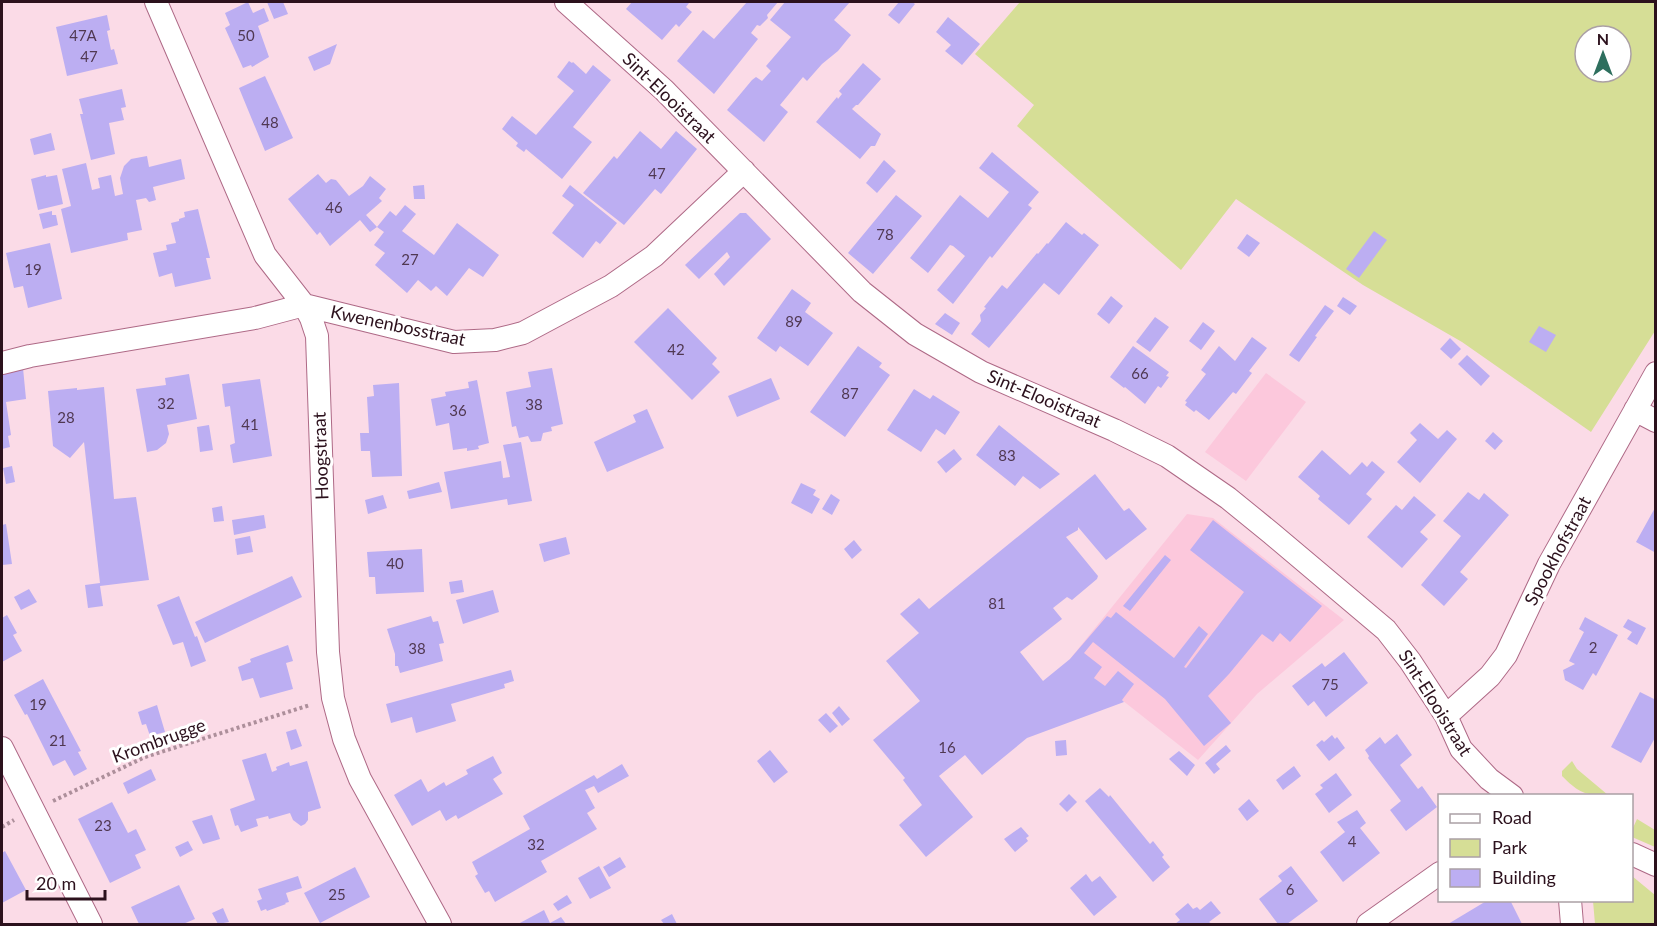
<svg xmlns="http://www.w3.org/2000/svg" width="1657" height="926" font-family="Lato,sans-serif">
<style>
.built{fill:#fcc8dc}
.green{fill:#d6de96;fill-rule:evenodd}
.building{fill:#bcaef2}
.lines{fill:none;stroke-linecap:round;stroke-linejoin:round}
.minor-casing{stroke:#ae6986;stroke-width:24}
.path{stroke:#ad8f9b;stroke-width:4;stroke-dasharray:3 3;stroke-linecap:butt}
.minor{stroke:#fff;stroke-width:22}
.labels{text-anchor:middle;stroke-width:6;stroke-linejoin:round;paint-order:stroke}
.number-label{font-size:15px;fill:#503852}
.street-label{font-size:18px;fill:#2c111d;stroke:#fff}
</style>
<rect width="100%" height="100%" fill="#fbdbe7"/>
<path class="built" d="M1266 373 1306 402 1246 481 1205 452Z
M1187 514 1213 518 1344 620 1257 694 1198 760 1070 659Z"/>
<path class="green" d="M1020 2H1655V331L1591 432 1462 342 1363 285 1236 199 1181 270 1017 126 1034 105 975 54ZM1585 36H1621V72H1585Z
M1572 761 1577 769 1608 795C1585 796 1578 792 1562 776V771Z
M1637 819 1655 830V847L1632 837V830Z
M1632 876 1655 895V924H1595L1593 901 1632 900Z"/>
<path class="building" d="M248 2 253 13 264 8 269 21 258 26 269 57 252 67 251 65 243 68 225 28 230 25 225 13Z
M267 2H283L288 14 274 19Z
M632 2H687L689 3 686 7 692 12 679 27 676 24 662 40 626 9Z
M747 2H778L767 15 768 18 760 26 757 25 751 33 758 39 714 94 677 61 703 30 714 39Z
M785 2H850L834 20 851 35 838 51 822 64 807 81 803 77 780 105 788 112 764 142 727 110 752 80 756 77 762 81 771 71 766 66 791 37 770 20Z
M899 2H912L915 4 899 24 888 15Z
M107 15 110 30 107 31 111 50 114 49 118 64 67 76 56 27Z
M948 17 980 44 962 65 945 51 951 45 936 32Z
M337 44 330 64 314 71 308 57Z
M569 61 572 63 573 62 586 74 593 65 611 80 573 127 592 142 562 179 526 149 524 152 516 146 518 143 502 129 512 116 536 135 574 91 557 77Z
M863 63 881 79 858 105H856L852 109 881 134 875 146H871L860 159 816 122 837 97 838 99 842 94 839 91Z
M265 76 293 138 265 151 239 88Z
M122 89 126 107 121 108 124 120 109 123 115 154 91 160 80 114H83L79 99Z
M640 131 661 149 676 131 697 149 661 194 655 189 624 225 583 193 614 156 617 159Z
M51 133 55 150 34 155 30 139Z
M992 152 1039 192 1028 205 1032 208 992 258 990 256 953 304 937 290 965 256 953 246 950 245 928 273 910 258 960 195 988 218 1009 192 979 168Z
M147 156 149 167 181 159 185 179 153 187 156 200 149 202 146 198 136 200 142 230 127 233 128 240 71 253 61 209 71 206 62 169 86 163 92 190 100 188 98 178 111 175 115 196 123 194 120 178 124 166 131 159Z
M884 160 896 171 877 193 866 183Z
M318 174 326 183 331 179 336 180 349 196 363 186 370 176 386 189 379 198 382 201 366 215 377 227 370 232 360 220 330 246 320 232 317 235 288 199Z
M46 175V177L57 175 63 204 38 210 31 179Z
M424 185 425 199H414L413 186Z
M570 185 617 223 600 244 596 241 583 258 552 233 574 205 562 196Z
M896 195 922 216 873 274 848 253Z
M405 205 416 214 402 231 434 255 457 223 499 255 483 277 469 268 447 296 436 286 431 291 418 280 407 293 375 265 385 253 374 245 384 232 377 227 390 211 396 216Z
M198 209 210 258H206L211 279 175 287 172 273 159 277 153 253 167 250 166 245 176 243 171 223 179 221V219L185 217 184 212Z
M52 211V215H56L58 225 43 229 39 214Z
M740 213H746L771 239 724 286 714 274 730 257 727 252 699 279 685 265Z
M1066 222 1082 235 1084 233 1099 245 1059 295 1044 283 989 348 971 334 981 321 980 315 986 308 984 307 1002 285 1007 289 1037 253 1038 254 1047 243 1048 244Z
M1374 231 1387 240 1359 278 1346 269Z
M1247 234 1260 243 1249 257 1237 248Z
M50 243 62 299 28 308 23 286 14 288 6 253Z
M792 289 811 303 805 312 833 333 808 366 780 346 776 352 757 338Z
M1111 296 1123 306 1109 324 1097 314Z
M1343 297 1357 306 1350 315 1337 306Z
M1325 305 1334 311 1315 336 1317 337 1299 362 1289 355Z
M668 308 717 358 712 364 720 372 692 400 634 342Z
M945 313 960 323 952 335 935 324Z
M1155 317 1169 327 1150 352 1136 342Z
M1203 322 1215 331 1201 350 1189 341Z
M1539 326 1556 335 1546 352 1529 342Z
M1252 337 1267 348 1249 371 1252 373 1236 394 1233 392 1209 420 1196 410 1194 412 1185 405 1187 402 1185 401 1206 374 1201 370 1219 346 1235 361Z
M1450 338 1461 349 1451 359 1440 349Z
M858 346 882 363 879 367 890 375 845 437 810 412Z
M1133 346 1169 372 1166 376 1169 377 1161 388 1158 386 1145 404 1125 387 1124 388 1110 377Z
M1467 355 1490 376 1481 386 1458 364Z
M23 368 26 399 6 402 11 435 8 436 10 447 2 449V373Z
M552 368 563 424 551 427 552 431 543 433 541 441 531 442 528 436 519 438 516 426 512 427 506 392 531 387 528 372Z
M189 374 197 419 167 425 169 434 166 443 157 450 147 452 136 389 166 385 165 378Z
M771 378 780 399 737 417 728 396Z
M260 379 272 456 233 463 230 445 235 443 230 406 225 407 222 384Z
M477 380 489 443 478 446 479 449 467 451V448L453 450 449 423 436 426 431 399 446 396 445 392 469 388 468 382Z
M399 383 402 476 372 477 370 451H361L360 433H369L367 397 374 396 373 385Z
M104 387 114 499 136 497 149 580 100 586 103 606 88 608 85 585 100 583 84 442 70 458 53 446 48 391 77 388V390Z
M914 389 930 399 933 395 960 412 945 435 936 429 921 452 887 430Z
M647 409 664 448 607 472 594 442 636 422 633 415Z
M1420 423 1438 439 1447 430 1457 439 1420 483 1397 462 1417 440 1410 433Z
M209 425 213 450 200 452 197 427Z
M999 425 1035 454 1060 474 1040 489 1023 476 1015 486 976 455Z
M1493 432 1503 441 1495 450 1485 441Z
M521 442 532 501 508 505 507 499 451 509 444 472 501 461 503 478 510 477 503 445Z
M954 449 962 459 946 473 937 462Z
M1322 450 1350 475 1362 462 1367 467 1372 461 1385 472 1366 494 1372 499 1349 525 1318 499 1320 496 1298 477Z
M12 466 15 482 6 484 3 468Z
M1095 474 1124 511 1129 508 1147 529 1106 560 1078 527V530L1066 537 1098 576 1097 579 1072 600 1067 597 1053 608 1062 619 1020 652 1043 681 1070 659 1107 616 1111 618 1116 612 1174 658 1199 626 1208 634 1184 667 1186 668 1244 592 1190 550 1213 520 1322 606 1290 642 1280 633 1273 642 1262 634 1229 674 1208 696 1231 723 1204 746 1165 699 1093 642 1084 653 1102 667 1094 678 1105 686 1118 671 1134 684 1122 700 1124 702 1027 738 982 775 965 755 939 776 973 817 926 857 899 825 922 805 903 780 905 778 873 740 920 701 886 661 919 633 900 614 919 598 929 609Z
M439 482 442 492 409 499 407 491Z
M801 483 816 490 813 495 820 499 812 514 791 503Z
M1468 492 1479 500 1484 493 1509 515 1460 572 1468 579 1444 606 1421 585 1461 536 1443 521Z
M831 494 840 500 832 515 822 509Z
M383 495 387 508 368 514 365 500Z
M1414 496 1436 515 1420 532 1428 539 1402 568 1367 537 1396 505 1402 510Z
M222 506 224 521 214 522 212 508Z
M1656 506V553L1636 542Z
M264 515 266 528 234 535 232 520Z
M6 524 12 564 2 565V525Z
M250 536 253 552 237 555 235 539Z
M566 537 570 554 544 562 539 544Z
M854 540 862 550 852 559 844 549Z
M422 549 424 592 376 594 375 577H369L367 552Z
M1165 555 1171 560 1130 611 1123 606Z
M292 576 302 597 205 643 195 622Z
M462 580 464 592 451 594 449 582Z
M29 589 37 602 21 610 14 597Z
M493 590 499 612 463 624 456 600Z
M179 596 195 637 197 636 206 661 191 667 183 642 173 645 157 605Z
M7 615 17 633 13 635 22 651 2 662V618Z
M431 616 433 622 438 621 444 643 439 644 443 661 400 673 398 666H395V654L387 629Z
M1585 617 1618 635 1596 676 1593 673 1583 690 1565 680 1563 670 1575 664 1569 661 1584 632 1579 629Z
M1628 619 1646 628 1637 645 1627 639 1632 632 1623 627Z
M288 645 293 661 286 663 293 689 260 698 253 678 242 681 238 667 251 662 250 659Z
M1344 652 1368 683 1326 717 1314 701 1308 706 1292 686 1322 663 1325 667Z
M511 670 514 681 504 684 505 688 451 704 456 721 416 733 412 717 391 723 386 704Z
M43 679 81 751 78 752 87 769 74 776 65 760 53 766 27 714 25 715 14 695Z
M1640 692 1656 700V736L1641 763 1611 747Z
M157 705 165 732 150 736 146 724 142 725 138 712Z
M839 706 850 719 842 726 832 713Z
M826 713 838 726 830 733 818 720Z
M296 729 302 746 291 750 286 732Z
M1397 734 1412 755 1400 765 1418 789 1422 786 1437 807 1406 831 1390 810 1401 801 1368 758 1369 756 1365 750 1380 737 1385 744Z
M1332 735 1335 739 1337 737 1345 748 1329 761 1316 745 1322 740 1324 742Z
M1066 740 1067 755 1056 756 1055 741Z
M1226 745 1231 751 1216 764 1220 769 1214 774 1205 763Z
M770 750 788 772 774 783 757 761Z
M1179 751 1195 765 1187 776 1169 759Z
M266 753 272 772 277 770 276 767 289 762 290 766 307 761 321 808 308 812V820L305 824 301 826 293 820 290 813 269 819 268 816 256 819 258 826 241 832 238 825 235 826 230 809 255 800 242 760Z
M493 756 502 773 493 779 503 794 458 819 456 815 446 821 440 810 412 826 394 795 421 779 428 792 444 782 446 786 468 774 466 770Z
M622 764 629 776 598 793 594 786 585 790 595 808 587 813 597 829 541 861 547 872 495 902 489 891 485 893 475 876 478 874 472 862 530 829 523 816 594 775 597 779Z
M1294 766 1301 776 1283 790 1276 780Z
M151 769 156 780 128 794 123 783Z
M1336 773 1352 795 1329 813 1315 794 1323 788 1320 785Z
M1100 788 1109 797 1110 795 1150 844 1153 841 1164 855 1162 857 1170 867 1153 882 1085 801Z
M1069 794 1077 802 1067 812 1059 804Z
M1249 799 1259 811 1247 821 1238 809Z
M112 802 128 833 136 829 146 850 135 855 141 868 110 883 78 819Z
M1357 810 1366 823 1360 828 1380 853 1343 882 1320 852 1345 832 1337 822Z
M212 815 220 839 203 844 192 821Z
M1021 827 1029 836 1026 838 1028 841 1015 852 1004 839Z
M188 841 193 850 180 857 175 847Z
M5 851 26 890 2 903V853Z
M620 857 626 867 609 877 603 867Z
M599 866 611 888 590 899 578 878Z
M1291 866 1318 901 1287 924H1278L1259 899 1282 881 1278 876Z
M355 867 370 897 320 923 304 893Z
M1086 874 1092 882 1100 876 1117 897 1094 916 1070 888Z
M298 876 302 888 286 893 289 902 285 903 286 904 267 911 266 909 261 911 257 901 262 899 258 889Z
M179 885 195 919 183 924H139L131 907Z
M567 895 572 903 558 911 553 904Z
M1488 900H1510L1522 924H1448Z
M1211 901 1221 913 1209 922 1212 924H1175L1180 920 1175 914 1188 903 1193 909 1197 907 1200 910Z
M223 908 229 922 218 924 212 913Z
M544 910 550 923 561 917 566 924H518Z
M672 914 677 924H664L661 920Z"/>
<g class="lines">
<defs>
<path id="minor" d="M156 2 265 255 304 305 311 318 317 336 328 652 333 698 344 739 360 779 440 924
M566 2 664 90 862 292 915 334 981 372 1114 430 1167 456 1228 498 1271 533 1386 630 1410 661 1446 716 1461 749 1489 779 1512 796
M2 363 30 356 255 318 304 305 454 342 495 340 523 333 611 286 654 256 744 171
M1635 410 1656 421
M1446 716 1490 676 1506 655 1549 564 1656 373
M2 748 91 924
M1632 854 1656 865
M1570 900 1572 924
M1368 924 1440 873"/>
</defs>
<use href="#minor" class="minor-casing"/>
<path class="path" d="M53 801 145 757 310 705
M2 827 14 820"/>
<use href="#minor" class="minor"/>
</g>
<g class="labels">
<g class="number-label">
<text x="83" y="41">47A</text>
<text x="246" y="41">50</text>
<text x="89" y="62">47</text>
<text x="270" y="128">48</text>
<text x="657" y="179">47</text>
<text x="334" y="213">46</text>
<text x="885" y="240">78</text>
<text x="410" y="265">27</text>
<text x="33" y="275">19</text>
<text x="794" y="327">89</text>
<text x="676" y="355">42</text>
<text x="1140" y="379">66</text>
<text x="850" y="399">87</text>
<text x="166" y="409">32</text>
<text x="534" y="410">38</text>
<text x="458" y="416">36</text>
<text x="66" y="423">28</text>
<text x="250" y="430">41</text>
<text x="1007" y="461">83</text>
<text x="395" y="569">40</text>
<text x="997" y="609">81</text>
<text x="1593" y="653">2</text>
<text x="417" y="654">38</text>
<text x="1330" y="690">75</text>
<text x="38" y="710">19</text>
<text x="58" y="746">21</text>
<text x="947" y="753">16</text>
<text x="103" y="831">23</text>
<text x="1352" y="847">4</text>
<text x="536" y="850">32</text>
<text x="1290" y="895">6</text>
<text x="337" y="900">25</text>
</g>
<g class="street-label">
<text transform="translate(669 98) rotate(44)" y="6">Sint-Elooistraat</text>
<text transform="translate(398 326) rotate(12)" y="6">Kwenenbosstraat</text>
<text transform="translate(1044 399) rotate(23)" y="6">Sint-Elooistraat</text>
<text transform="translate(321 456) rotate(-92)" y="6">Hoogstraat</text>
<text transform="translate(1558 551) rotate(-62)" y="6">Spookhofstraat</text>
<text transform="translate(1435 703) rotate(58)" y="6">Sint-Elooistraat</text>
<text transform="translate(159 741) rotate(-20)" y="6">Krombrugge</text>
</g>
</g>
<rect width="1657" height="926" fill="none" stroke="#2c111d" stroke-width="6"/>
<rect x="1438" y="794" width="195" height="108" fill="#ffffff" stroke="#aba0a5" stroke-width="1.5"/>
<rect x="1450" y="814" width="30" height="9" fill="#ffffff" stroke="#aba0a5" stroke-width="1.5"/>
<text x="1492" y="824" font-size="18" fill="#2c111d">Road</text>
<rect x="1450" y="839" width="30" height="18" fill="#d6de96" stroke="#aba0a5" stroke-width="1.5"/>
<text x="1492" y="854" font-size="18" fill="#2c111d">Park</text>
<rect x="1450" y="869" width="30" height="18" fill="#bcaef2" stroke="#aba0a5" stroke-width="1.5"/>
<text x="1492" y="884" font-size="18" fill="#2c111d">Building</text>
<g transform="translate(1603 54)"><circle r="28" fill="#ffffff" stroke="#aba0a5" stroke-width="1.5"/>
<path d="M0-4.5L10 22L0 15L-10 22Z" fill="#2e6f5e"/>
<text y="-9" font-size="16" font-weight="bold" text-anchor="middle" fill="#2c111d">N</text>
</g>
<path d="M27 890v9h78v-9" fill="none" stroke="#2c111d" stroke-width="3"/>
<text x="36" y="890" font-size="18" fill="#2c111d" stroke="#ffffff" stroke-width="4.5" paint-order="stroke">20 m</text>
</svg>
